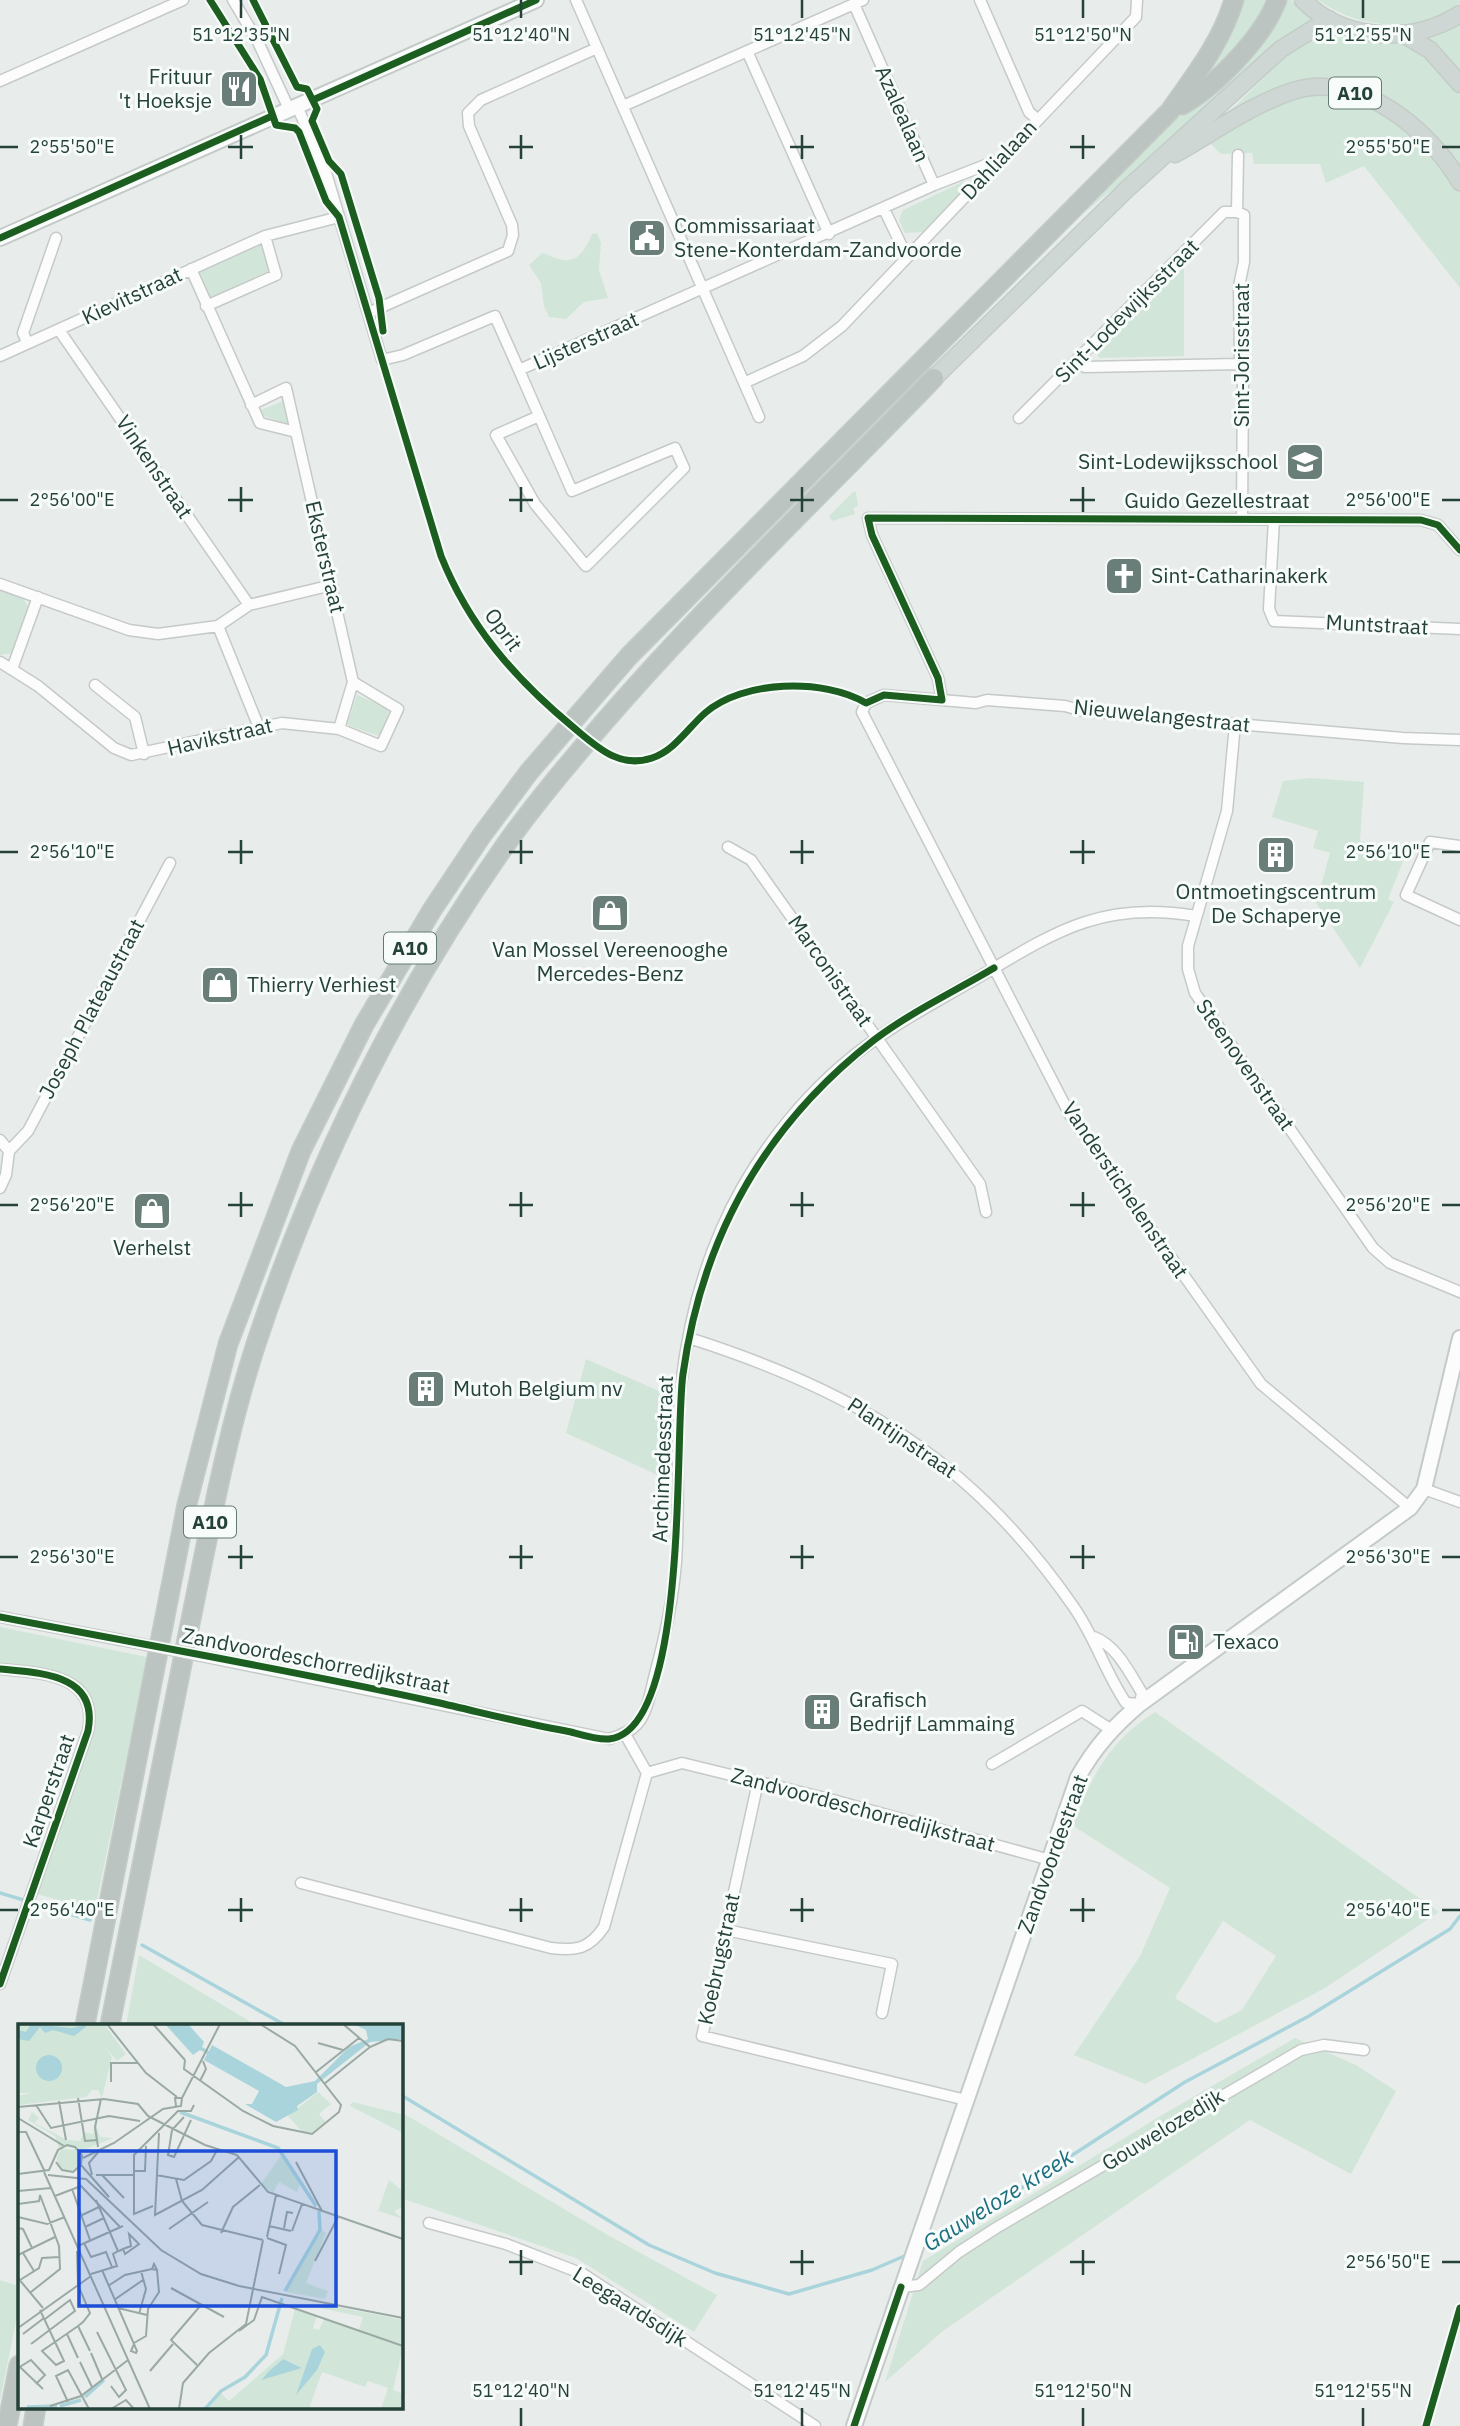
<svg xmlns="http://www.w3.org/2000/svg" width="1460" height="2426" font-family="'IBM Plex Sans',sans-serif">
<style>
.green{fill:#d1e6d8;fill-rule:evenodd}
.lines{fill:none;stroke-linecap:round;stroke-linejoin:round}
.stream{stroke:#a9d4db;stroke-width:3.5}
.street-casing{stroke:#c5cac8;stroke-width:13}
.secondary-casing{stroke:#c3cbc8;stroke-width:18}
.primary-casing{stroke:#c3ccc9;stroke-width:19}
.highway-casing{stroke:#c3ccc9;stroke-width:21}
.street{stroke:#fcfcfc;stroke-width:10}
.secondary{stroke:#fcfcfc;stroke-width:14}
.primary{stroke:#cfd7d5;stroke-width:16}
.highway{stroke:#bcc4c2;stroke-width:18}
.street-bridge-casing{stroke:#c5cac8;stroke-width:13;stroke-linecap:butt}
.street-bridge{stroke:#fcfcfc;stroke-width:10}
.cycleway-casing{stroke:#f7fbf9;stroke-width:11}
.cycleway{stroke:#1b5e20;stroke-width:7}
.ticks{fill:none;stroke:#24423a;stroke-width:2.5}
.labels{text-anchor:middle;stroke-width:6;stroke-linejoin:round;paint-order:stroke}
.shield{fill:#f7fbf9;stroke:#637a73;stroke-width:2}
.shield-label{font-size:19px;font-weight:bold;fill:#24423a}
.poi-label{font-size:21px;fill:#24423a;stroke:#f7fbf9;text-anchor:start}
.street-label{font-size:21px;fill:#24423a;stroke:#f7fbf9}
.water-label{font-size:23px;font-style:italic;fill:#1c6f80;stroke:#f7fbf9}
.inset-river{fill:none;stroke:#a9d4db;stroke-width:3.5}
.inset-road{fill:none;stroke:#9aa9a4;stroke-width:2}
.view{fill:#1d4ed8;fill-opacity:0.15;stroke:#1d4ed8;stroke-width:3.5}
.inset-edge{fill:none;stroke:#24423a;stroke-width:3.5}
.ticks-label{font-size:18px;text-anchor:middle;fill:#24423a;stroke:#f7fbf9;stroke-width:6;stroke-linejoin:round;paint-order:stroke}
</style>
<rect width="100%" height="100%" fill="#e8edeb"/>
<path class="green" d="M1239 0H1272L1257 30 1210 74 1206 70Z
M1281 0H1291L1313 19 1292 32 1169 142 1083 214 1180 115 1242 61Z
M1318 0H1460V3C1416 34 1361 30 1318 0Z
M1460 24V73L1425 39Z
M1321 32 1403 44 1421 51 1453 81 1460 96V171L1453 161 1338 84 1228 113 1293 49Z
M1337 93C1394 116 1427 136 1460 190V288L1364 166 1326 183 1320 164H1254L1252 153 1221 154 1211 144 1236 126 1295 96Z
M965 181 967 186 923 232 905 233 899 220 903 210Z
M597 233 601 243 599 270 608 298 584 302 566 319 549 317 544 306 541 283 529 265 542 253C549 254 552 258 559 259 578 265 586 248 592 234Z
M261 245 269 271 210 297 200 272Z
M1184 267V356L1099 358 1097 353Z
M283 401 288 424 264 416 261 410Z
M853 492H856L858 506 853 508 855 514 832 521 829 516Z
M0 590 23 598 29 608 14 653 0 655Z
M357 695 390 709 379 736 347 725Z
M1310 778 1364 782 1360 841 1408 849 1388 899 1394 902 1360 968 1316 903 1330 853 1313 848 1318 831 1272 817 1283 781Z
M586 1359 664 1393 662 1477 566 1433Z
M0 1627 147 1657 95 1910 37 1894 94 1728C106 1672 39 1670 0 1665Z
M1155 1712 1439 1912 1325 1988 1145 2084 1074 2055 1140 1956 1170 1888 1072 1825C1094 1774 1107 1743 1155 1712ZM1223 1921 1276 1956 1242 2010 1216 2023 1175 1998Z
M139 1955 256 2025H126Z
M1295 2038 1356 2065 1396 2091 1351 2174 1250 2120 943 2331 885 2382 923 2261 1167 2112Z
M401 2112 606 2234 717 2295 694 2332 576 2258 401 2198Z
M0 2280 19 2286V2307L0 2400Z"/>
<g class="lines">
<path class="stream" d="M0 1893 90 1920
M142 1945 285 2025
M401 2095 649 2245 715 2273 789 2294 872 2270 909 2254
M919 2249 940 2241 1185 2082 1309 2016 1450 1929 1460 1916"/>
<defs>
<path id="street" d="M233 0 258 42 289 109
M576 0 759 417
M980 0 1029 112 1037 119
M854 4 934 185
M747 51 829 234
M0 81 183 0
M297 106 326 173 382 360 403 355 495 316 519 370 934 185 1001 159
M623 106 863 0
M884 209 907 257
M1237 212 1244 215V262L1239 286 1240 364 1243 376 1242 519
M1237 212 1238 155
M191 269 260 423 296 432 353 682
M206 306 276 275 265 236
M368 313 508 251 513 235 512 225 469 126 468 113 481 100 597 48
M59 330 249 605
M27 342 23 333 56 238
M0 356 265 236 339 217
M1076 363 1085 367 1240 364
M519 370 572 491 675 448 684 468 586 566 535 504 496 435 539 416
M746 382 803 356 842 326 1136 17 1137 0
M251 405 286 388 296 432
M1019 418 1224 212H1237
M1274 519 1269 609 1274 621 1460 629
M0 584 129 630 158 634 218 626 249 605 332 585
M218 626 258 725
M0 662 38 686 114 748 131 755 282 723 339 729 381 746 398 709 353 682 339 729
M12 669 38 597
M95 685 135 717 144 754
M942 700 938 678 872 535 868 518 1421 520 1438 525 1460 550
M1235 724 1227 811 1188 946V969L1195 993 1373 1248 1390 1263 1460 1292
M1460 846 1430 842 1406 895 1460 920
M728 847 751 860 980 1184 986 1212
M0 1140 9 1151 6 1175 0 1188
M9 1151 28 1131 170 863
M689 1338C856 1391 972 1460 1073 1606 1095 1637 1105 1672 1126 1703L1140 1704 1142 1693C1129 1672 1117 1646 1094 1637
M1424 1489 1460 1502
M1410 1508 1261 1384 1070 1115 862 712 866 703 884 695 976 703 987 700 1065 706 1083 711 1403 738 1460 740
M0 1617 121 1640
M221 1660 609 1739C619 1736 631 1732 638 1723 648 1711 651 1689 655 1674 665 1637 673 1600 676 1562 680 1503 675 1443 681 1385 687 1332 700 1278 721 1230 753 1155 812 1082 879 1037 907 1017 938 1001 967 984 1049 936 1097 899 1196 916
M0 1669C41 1673 99 1674 88 1731L0 1984
M625 1734 647 1773
M992 1764 1082 1711 1110 1729
M647 1773 682 1763 833 1800 1050 1860
M301 1883 551 1948C577 1951 589 1949 604 1927L647 1773
M726 1930 892 1964 882 2013
M711 1997 758 1782
M709 2007 702 2036 966 2100
M429 2223 506 2244 583 2274 815 2426
M901 2287 919 2285 959 2252 996 2228 1301 2050 1324 2045 1364 2050"/>
<path id="secondary" d="M0 238 536 0
M854 2426 1078 1777C1095 1747 1113 1727 1140 1704L1410 1508 1424 1489 1460 1338"/>
<path id="primary" d="M1303 0C1344 42 1413 44 1460 14
M1403 34 1430 50 1460 84
M1175 154C1213 133 1252 104 1293 91 1358 70 1430 130 1460 182
M934 378 1125 191 1281 49 1329 19"/>
<path id="highway" d="M1182 105C1216 86 1264 36 1277 0
M85 2025 187 1504 228 1344 301 1151 364 1025 432 910 482 835 529 772 629 656 1170 111C1195 75 1221 43 1234 0
M110 2025C136 1892 163 1758 190 1624 209 1532 226 1437 255 1347 313 1170 397 999 504 847 535 803 570 762 605 721 709 601 824 492 934 378
M7 2426 19 2365
M33 2426 36 2407"/>
</defs>
<use href="#street" class="street-casing"/>
<use href="#secondary" class="secondary-casing"/>
<use href="#primary" class="primary-casing"/>
<use href="#highway" class="highway-casing"/>
<use href="#street" class="street"/>
<use href="#secondary" class="secondary"/>
<use href="#primary" class="primary"/>
<use href="#highway" class="highway"/>
<defs>
<path id="street-bridge" d="M121 1640 221 1660"/>
</defs>
<use href="#street-bridge" class="street-bridge-casing"/>
<use href="#street-bridge" class="street-bridge"/>
<defs>
<path id="cycleway" d="M210 0 260 79 276 125 295 128 299 132 326 201 339 217 441 556C469 626 515 679 573 727 597 747 619 769 652 758 674 751 688 728 705 713 743 680 823 678 866 703L884 695 942 700 938 678 872 535 868 518 1421 520 1438 525 1460 550
M253 0 297 87 307 89 317 109 312 121 329 161 341 174 379 298 383 331
M313 100 536 0
M0 238 272 116
M0 1617C145 1645 291 1670 435 1702 480 1712 525 1724 571 1732 582 1735 598 1740 609 1739 690 1731 674 1435 683 1374 702 1237 765 1125 874 1040 911 1012 955 991 994 968
M0 1669C41 1673 99 1674 88 1731L0 1984
M854 2426 901 2287
M1426 2426 1460 2308"/>
</defs>
<use href="#cycleway" class="cycleway-casing"/>
<use href="#cycleway" class="cycleway"/>
</g>
<path class="ticks" d="M241 0V18M521 0V18M802 0V18M1083 0V18M1363 0V18M241 135V159M521 135V159M802 135V159M1083 135V159M0 147H18M228 147H253M509 147H533M790 147H814M1070 147H1095M1442 147H1460M241 487V512M521 487V512M802 487V512M1083 487V512M0 500H18M228 500H253M509 500H533M790 500H814M1070 500H1095M1442 500H1460M241 840V864M521 840V864M802 840V864M1083 840V864M0 852H18M228 852H253M509 852H533M790 852H814M1070 852H1095M1442 852H1460M241 1192V1217M521 1192V1217M802 1192V1217M1083 1192V1217M0 1205H18M228 1205H253M509 1205H533M790 1205H814M1070 1205H1095M1442 1205H1460M241 1545V1569M521 1545V1569M802 1545V1569M1083 1545V1569M0 1557H18M228 1557H253M509 1557H533M790 1557H814M1070 1557H1095M1442 1557H1460M241 1898V1922M521 1898V1922M802 1898V1922M1083 1898V1922M0 1910H18M228 1910H253M509 1910H533M790 1910H814M1070 1910H1095M1442 1910H1460M521 2250V2275M802 2250V2275M1083 2250V2275M509 2262H533M790 2262H814M1070 2262H1095M1442 2262H1460M521 2408V2426M802 2408V2426M1083 2408V2426M1363 2408V2426"/>
<defs>
<symbol id="restaurant-square" viewBox="-11 -11 22 22"><rect x="-9" y="-9" width="18" height="18" rx="4" fill="#697e78" stroke="#f7fbf9"/><path d="M-5-6h1v4h1v-4h1v4h1v-4h1v5L-1.5 .5V6h-2V.5L-5-1ZM5-6V6H3V1.5H1.5Q1.5-4 5-6Z" fill="#fff"/></symbol>
<symbol id="civic-square" viewBox="-11 -11 22 22"><rect x="-9" y="-9" width="18" height="18" rx="4" fill="#697e78" stroke="#f7fbf9"/><path d="M-.6-6.5H3V-4.5H.6V-3L4-1V1h2V6H-6V1h2V-1L-.6-3ZM-1.2 2.5V6h2.4V2.5Z" fill="#fff"/></symbol>
<symbol id="school-square" viewBox="-11 -11 22 22"><rect x="-9" y="-9" width="18" height="18" rx="4" fill="#697e78" stroke="#f7fbf9"/><path d="M0-5L7-2L0 1L-7-2ZM-4 1L0 2.5L4 1V4Q0 6-4 4Z" fill="#fff"/></symbol>
<symbol id="church-square" viewBox="-11 -11 22 22"><rect x="-9" y="-9" width="18" height="18" rx="4" fill="#697e78" stroke="#f7fbf9"/><path d="M-1.2-6h2.4v3.5h3.3v2.4h-3.3V6h-2.4V-.1h-3.3v-2.4h3.3Z" fill="#fff"/></symbol>
<symbol id="building-square" viewBox="-11 -11 22 22"><rect x="-9" y="-9" width="18" height="18" rx="4" fill="#697e78" stroke="#f7fbf9"/><path d="M-4-6H4V6H1V3H-1V6H-4ZM-2.5-4.3h1.7v1.8h-1.7ZM.8-4.3h1.7v1.8H.8ZM-2.5-1h1.7V.8h-1.7ZM.8-1h1.7V.8H.8Z" fill="#fff"/></symbol>
<symbol id="shop-square" viewBox="-11 -11 22 22"><rect x="-9" y="-9" width="18" height="18" rx="4" fill="#697e78" stroke="#f7fbf9"/><path d="M-5-2.5h2.3a2.7 3.5 0 0 1 5.4 0H5L5.5 6h-11ZM-1.5-2.5h3a1.5 2.3 0 0 0-3 0Z" fill="#fff"/></symbol>
<symbol id="fuel-square" viewBox="-11 -11 22 22"><rect x="-9" y="-9" width="18" height="18" rx="4" fill="#697e78" stroke="#f7fbf9"/><path d="M-5.5-6h7V0h2V4h1.3V-2.5L3-4.5l.8-.8L6-3V5H2.5V1h-1V6h-7ZM-4.2-4.7v3.2H.2V-4.7Z" fill="#fff"/></symbol>
</defs>
<g fill-rule="evenodd">
<use href="#restaurant-square" x="217" y="67" width="44" height="44"/>
<use href="#civic-square" x="625" y="216" width="44" height="44"/>
<use href="#school-square" x="1283" y="440" width="44" height="44"/>
<use href="#church-square" x="1102" y="554" width="44" height="44"/>
<use href="#building-square" x="1254" y="833" width="44" height="44"/>
<use href="#shop-square" x="588" y="891" width="44" height="44"/>
<use href="#shop-square" x="198" y="963" width="44" height="44"/>
<use href="#shop-square" x="130" y="1189" width="44" height="44"/>
<use href="#building-square" x="404" y="1367" width="44" height="44"/>
<use href="#fuel-square" x="1164" y="1620" width="44" height="44"/>
<use href="#building-square" x="800" y="1690" width="44" height="44"/>
</g>
<g class="labels">
<g class="shield">
<rect x="1329" y="77.5" width="52" height="31" rx="5"/>
<rect x="384" y="932.5" width="52" height="31" rx="5"/>
<rect x="184" y="1506.5" width="52" height="31" rx="5"/>
</g>
<g class="shield-label">
<text x="1355" y="100">A10</text>
<text x="410" y="955">A10</text>
<text x="210" y="1529">A10</text>
</g>
<g class="poi-label">
<text x="212" y="84" text-anchor="end">Frituur<tspan x="212" dy="24">'t Hoeksje</tspan></text>
<text x="674" y="233">Commissariaat<tspan x="674" dy="24">Stene-Konterdam-Zandvoorde</tspan></text>
<text x="1278" y="469" text-anchor="end">Sint-Lodewijksschool</text>
<text x="1151" y="583">Sint-Catharinakerk</text>
<text x="1276" y="899" text-anchor="middle">Ontmoetingscentrum<tspan x="1276" dy="24">De Schaperye</tspan></text>
<text x="610" y="957" text-anchor="middle">Van Mossel Vereenooghe<tspan x="610" dy="24">Mercedes-Benz</tspan></text>
<text x="247" y="992">Thierry Verhiest</text>
<text x="152" y="1255" text-anchor="middle">Verhelst</text>
<text x="453" y="1396">Mutoh Belgium nv</text>
<text x="1213" y="1649">Texaco</text>
<text x="849" y="1707">Grafisch<tspan x="849" dy="24">Bedrijf Lammaing</tspan></text>
</g>
<g class="street-label">
<text transform="translate(902 114) rotate(66)" y="7">Azalealaan</text>
<text transform="translate(999 160) rotate(-47)" y="7">Dahlialaan</text>
<text transform="translate(132 296) rotate(-25)" y="7">Kievitstraat</text>
<text transform="translate(1127 311) rotate(-45)" y="7">Sint-Lodewijksstraat</text>
<text transform="translate(586 341) rotate(-24)" y="7">Lijsterstraat</text>
<text transform="translate(1242 355) rotate(-90)" y="7">Sint-Jorisstraat</text>
<text transform="translate(154 467) rotate(56)" y="7">Vinkenstraat</text>
<text x="1217" y="508">Guido Gezellestraat</text>
<text transform="translate(325 557) rotate(77)" y="7">Eksterstraat</text>
<text transform="translate(1377 625) rotate(3)" y="7">Muntstraat</text>
<text transform="translate(503 630) rotate(54)" y="7">Oprit</text>
<text transform="translate(1162 716) rotate(6)" y="7">Nieuwelangestraat</text>
<text transform="translate(220 737) rotate(-13)" y="7">Havikstraat</text>
<text transform="translate(830 971) rotate(55)" y="7">Marconistraat</text>
<text transform="translate(92 1009) rotate(-62)" y="7">Joseph Plateaustraat</text>
<text transform="translate(1245 1065) rotate(55)" y="7">Steenovenstraat</text>
<text transform="translate(1125 1190) rotate(56)" y="7">Vanderstichelenstraat</text>
<text transform="translate(902 1438) rotate(34)" y="7">Plantijnstraat</text>
<text transform="translate(663 1459) rotate(-88)" y="7">Archimedesstraat</text>
<text transform="translate(316 1661) rotate(11)" y="7">Zandvoordeschorredijkstraat</text>
<text transform="translate(49 1791) rotate(-71)" y="7">Karperstraat</text>
<text transform="translate(863 1810) rotate(15)" y="7">Zandvoordeschorredijkstraat</text>
<text transform="translate(1053 1854) rotate(-70)" y="7">Zandvoordestraat</text>
<text transform="translate(719 1959) rotate(-78)" y="7">Koebrugstraat</text>
<text transform="translate(1163 2130) rotate(-31)" y="7">Gouwelozedijk</text>
<text transform="translate(630 2307) rotate(32)" y="7">Leegaardsdijk</text>
</g>
<g class="water-label">
<text transform="translate(998 2200) rotate(-32)" y="8">Gauweloze kreek</text>
</g>
</g>
<g transform="translate(18 2024)">
<rect width="385" height="385" fill="#e8edeb"/>
<path d="M0 0H86L108 30 99 37 86 22 94 33 84 74 80 66H74L68 73 0 81V72L13 69H0ZM300 68 313 80 301 90 308 98 293 109H285L270 92ZM334 78 380 89 385 92V109L332 82ZM14 88 21 94 17 99 49 116 62 117 66 108 75 110 77 96 82 113 95 114 65 126 41 125 37 112 10 96ZM39 135a12 12 0 1 1 24 0a12 12 0 1 1-24 0ZM264 130 282 161 279 168 261 158 255 169 243 160ZM371 156 385 167V183L376 187 385 195 360 187ZM304 206 308 209 288 259 310 267 307 275 268 268ZM304 280 385 296V321L341 306 345 293 302 284ZM277 285 299 292 295 304 301 306 306 295 385 323 375 366 385 370V385H363L370 364 350 357 347 363 304 348 291 385H190L203 369 211 377 265 330ZM265 335 284 344 243 355 251 347Z" fill="#d1e6d8" fill-rule="evenodd"/>
<path d="M13 0 54 4 68 0V3L56 12 35 6 27 9 22 3 11 17 0 15V6L8 8ZM147 0H170L186 18 184 23 191 27 194 21 268 63 297 57 331 23 350 15 348 6 335 0H378L385 2V15L352 18 299 60V68L279 82 280 86 258 98 227 80H234L241 67 186 36 189 30 182 26 175 31ZM18 44a13 13 0 1 1 26 0a13 13 0 1 1-26 0ZM302 321 307 328 299 346 278 371 294 325ZM265 335 284 344 243 356 251 347Z" fill="#a9d4db"/>
<path class="inset-river" d="M162 88 260 124 298 182M267 267 302 206 301 187M67 373 86 356M42 382 63 376M9 383 39 382M187 385 203 367 227 353 248 331 264 274"/>
<path class="inset-road" d="M89 0 128 49 159 73M135 0 167 36M325 0 352 23M300 19 325 26M167 36 166 45 225 87 255 102 294 110 321 88 323 81 277 22 242 0M298 48 341 14M182 57 188 45 185 37M93 58V39H119M306 60 352 23 370 15 385 17M60 74 67 117 80 116M164 74 202 0M41 77 48 116M18 81 33 104 91 92 122 97M0 83 86 75 120 80 130 92M130 92 187 121 219 131 250 168 385 215M166 93 154 106 150 131 156 133 173 96M0 94 46 122M0 108H8L26 146M141 109 137 191 184 166 221 133M80 123 77 103 83 75M65 134 96 119 145 85 163 82 164 74H157L158 82M278 138 304 187M63 141 91 173M116 147H127L128 122M26 148 132 385M0 150 31 146 40 126 49 121 57 123 64 131 63 141 55 148 44 146 38 138M30 151 68 155 143 226 183 250 221 262 385 294M74 151 71 139 81 127M78 151H116M84 151 106 174M138 151 166 156 193 137 199 126M158 155 164 177 184 201 245 216M54 165 72 216M0 167 33 164M37 172 63 162 102 203M0 180 22 177M135 182 116 190V131L160 87H173L176 81M62 192 81 183M0 193 29 200 47 193M251 202 273 207M67 203 86 194M0 204 5 205 14 224M266 204 269 188 275 189M151 205 190 178M274 207 284 180M203 209 215 183 242 161M249 213 258 171M249 214 268 221 261 250M66 219 73 233 88 228 94 243M60 222 105 202M101 227 105 225 113 222 111 210 121 220 107 230 105 225M5 229 16 247M0 231 37 213M297 237 320 193M84 246 119 327 118 329 113 327 116 320M73 250 99 242 95 230 100 227 78 176M0 254 25 284M2 256 21 244 24 234 41 233M90 262 107 251 134 245M153 264 206 293M13 268 42 245 41 222 22 171 21 178M96 276 125 256M100 284 129 291M22 286 37 318 46 337 38 341 24 327 37 318 60 302 65 298 72 289 60 261 59 227M121 290 128 265 123 247M60 302 72 327M0 304 73 252M221 307 236 296 244 273 385 322M79 308 108 366 101 373 93 362M5 310 26 294M49 310 60 334M116 319 128 312 130 285 141 268 139 246 134 245 136 240 139 246M13 320 57 287 52 276 27 295M73 329 84 355M62 338 74 363M179 341 153 316 183 281M2 343 25 365M0 344 13 336 27 351 18 360M132 347 155 320M50 378 38 352 50 346 71 385M32 382 63 372 110 336M93 385 108 376 116 385M161 385 165 359 191 329 228 300 245 216"/>
<path class="view" d="M61 127H318V282H61Z"/>
<rect width="385" height="385" class="inset-edge"/>
</g>
<g class="ticks-label">
<text x="241" y="41">51°12'35"N</text>
<text x="521" y="41">51°12'40"N</text>
<text x="802" y="41">51°12'45"N</text>
<text x="1083" y="41">51°12'50"N</text>
<text x="1363" y="41">51°12'55"N</text>
<text x="1388" y="153">2°55'50"E</text>
<text x="72" y="153">2°55'50"E</text>
<text x="72" y="506">2°56'00"E</text>
<text x="1388" y="506">2°56'00"E</text>
<text x="72" y="858">2°56'10"E</text>
<text x="1388" y="858">2°56'10"E</text>
<text x="1388" y="1211">2°56'20"E</text>
<text x="72" y="1211">2°56'20"E</text>
<text x="1388" y="1563">2°56'30"E</text>
<text x="72" y="1563">2°56'30"E</text>
<text x="72" y="1916">2°56'40"E</text>
<text x="1388" y="1916">2°56'40"E</text>
<text x="1388" y="2268">2°56'50"E</text>
<text x="521" y="2397">51°12'40"N</text>
<text x="802" y="2397">51°12'45"N</text>
<text x="1083" y="2397">51°12'50"N</text>
<text x="1363" y="2397">51°12'55"N</text>
</g>
</svg>
